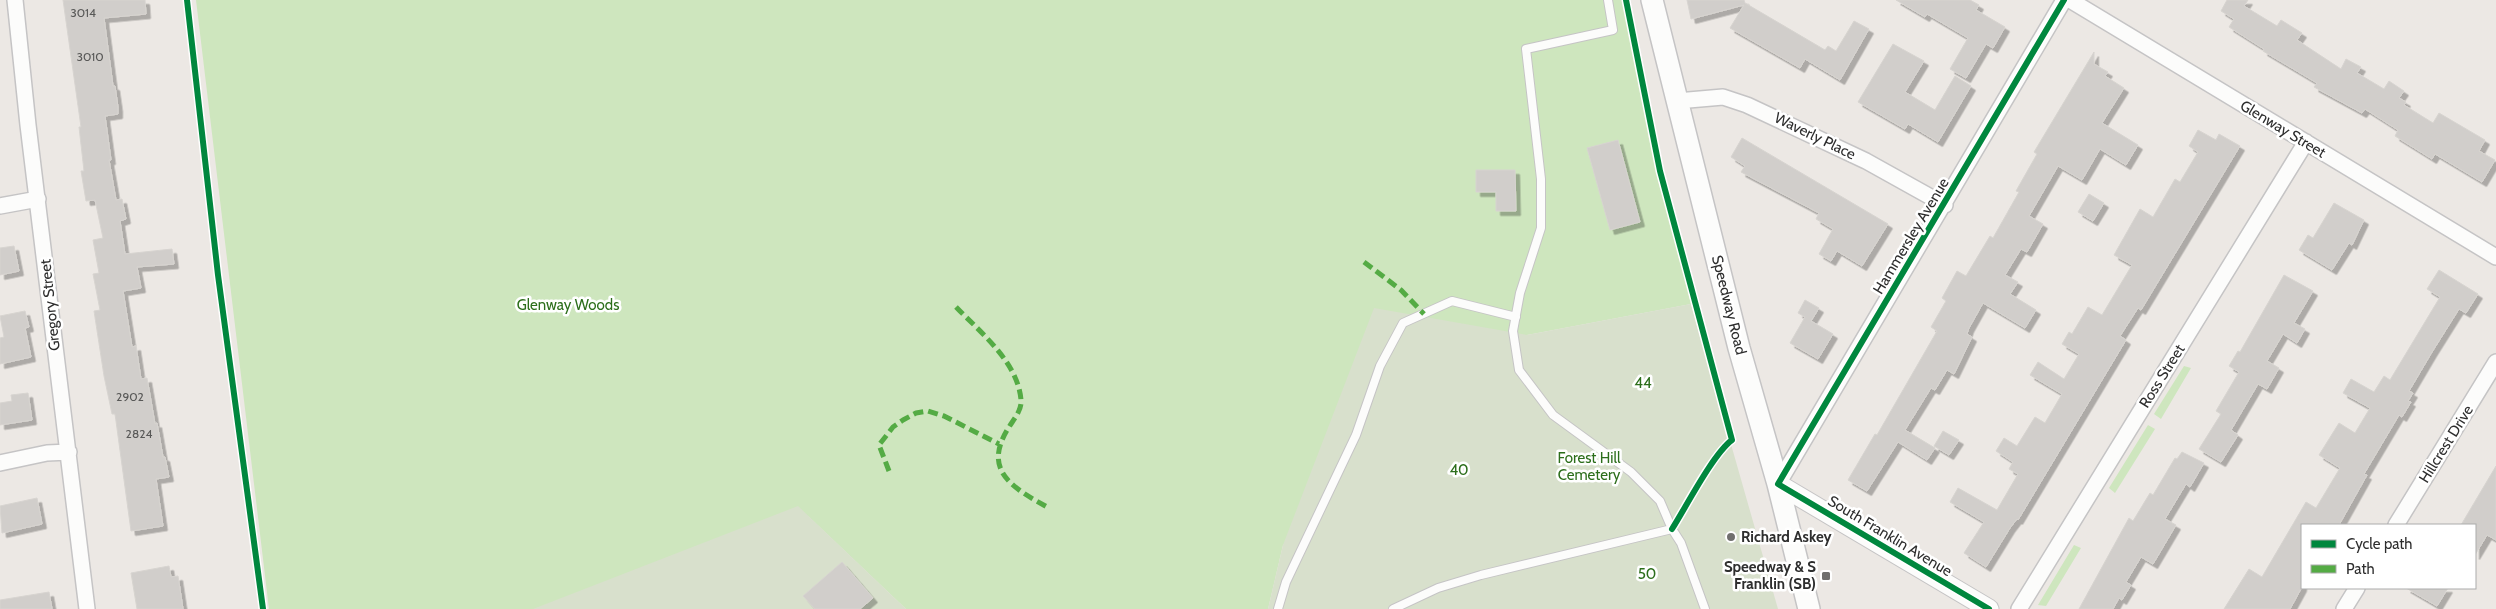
<svg xmlns="http://www.w3.org/2000/svg" width="2496" height="609" font-family="Cabin,sans-serif">
<style>
.green{fill:#cee6be}
.cemetery{fill:#d8e0cc}
.building{fill:#d1cecb;stroke:#d7d4d0;filter:url(#shadow)}
.lines{fill:none;stroke-linecap:round;stroke-linejoin:round}
.service-casing{stroke:#c5c4c5;stroke-width:10}
.minor-casing{stroke:#c5c4c5;stroke-width:18}
.tertiary-casing{stroke:#c5c4c5;stroke-width:21}
.secondary-casing{stroke:#c5c4c5;stroke-width:24}
.service{stroke:#fcfcfb;stroke-width:8}
.minor{stroke:#fcfcfb;stroke-width:15}
.tertiary{stroke:#fcfcfb;stroke-width:19}
.secondary{stroke:#fcfcfb;stroke-width:21}
.quiet{stroke:#54ab44;stroke-width:5;stroke-dasharray:10 5;stroke-linecap:butt}
.cycleway-casing{stroke:#fff;stroke-width:9}
.cycleway{stroke:#00873e;stroke-width:6}
.poi-dot{fill:#706f6e;stroke:#fff;stroke-width:2}
.labels{text-anchor:middle;stroke-width:5;stroke-linejoin:round;paint-order:stroke}
.number-label{font-size:12px;fill:#585857}
.street-label{font-size:15px;fill:#2e2e2e;stroke:#fff}
.park-label{font-size:15px;fill:#2c6e1b;stroke:#fff}
.poi-label{font-size:15px;font-weight:bold;fill:#2e2e2e;stroke:#fff;text-anchor:start}
</style>
<defs>
<filter id="shadow"><feDropShadow dx="4.5" dy="4.5" stdDeviation="0" flood-color="#0004"/></filter>
</defs>
<rect width="100%" height="100%" fill="#ece8e4"/>
<path class="green" d="M196 0H1628L1691 304 1527 335 1283 545 1268 609H906L808 516 759 609H269Z
M2184 366 2191 368 2161 419 2154 414Z
M2148 425 2155 429 2115 493 2109 488Z
M2074 545 2081 548 2046 606 2038 605Z"/>
<path class="cemetery" d="M1691 304 1778 609H1268L1283 545 1374 308 1527 335Z
M798 506 906 609H533Z"/>
<path class="building" d="M63 0H145L146 14 104 18 113 86H115L118 107V114L105 116 111 160H109L116 200 122 199 126 219 120 221 125 254 172 249 174 264 137 267 141 288 123 291 132 347 136 346 141 379 147 378 155 424 157 423 163 457H165L169 477 156 479 163 526 131 531 115 414H112L104 376 94 311 100 310 93 274 99 273 93 240 103 238 95 200 86 201 81 171H84L79 127H81Z
M1687 0H1744L1745 3 1825 50 1828 46 1836 51 1854 21 1869 29 1840 80 1805 59 1800 68 1730 28 1744 5 1691 19Z
M1896 0H1970L1979 5 1976 10 2005 27 1993 48 1986 44 1966 78 1950 69 1968 38 1927 14 1925 17Z
M2227 0H2248L2244 6 2277 26 2281 20 2302 33 2297 40 2341 69 2346 59 2361 67 2357 73 2384 89 2389 81 2404 91 2399 98 2406 102 2404 105 2433 123 2439 113 2485 140 2479 151 2495 160 2482 182 2435 154 2432 159 2395 136 2398 130 2365 109 2362 113 2314 87 2317 83 2263 51 2264 49 2229 27 2234 19 2221 11Z
M1893 44 1924 61 1905 92 1935 110 1955 76 1971 86 1938 142 1908 124 1905 129 1858 102Z
M2094 52V64L2108 72 2105 76 2124 88 2102 123 2138 145 2126 165 2100 149 2082 180 2058 166 2029 216 2043 224 2027 252 2021 249 2005 275 2018 282 2010 294 2036 310 2025 328 1983 303 1969 328 1967 334 1972 337 1954 374 1947 370 1935 390 1931 388 1905 430 1935 448 1927 460 1898 442 1867 491 1848 480 1875 434 1877 435 1937 331 1931 327 1946 301 1942 298 1957 271 1966 276 1990 236 1993 238 2019 192 2016 191 2037 154 2034 152Z
M2198 130 2216 140 2219 134 2240 146 2141 310 2138 308 2120 336 2126 340 2018 520 2017 519 2010 528 1986 567 1964 553 1984 522 1950 502 1958 488 1997 510 2018 474 2009 469 2013 462 1996 451 2004 438 2017 446 2035 417 2045 423 2062 394 2030 375 2038 362 2064 379 2079 354 2062 344 2069 332 2072 334 2088 307 2102 315 2132 265 2114 255 2140 209 2153 217 2175 179 2180 182 2198 152 2189 146Z
M1742 138 1888 224 1862 266 1837 251 1831 261 1819 254 1833 229 1816 219 1819 213 1741 172 1745 166 1731 157Z
M1618 140 1640 222 1610 230 1587 148Z
M1476 170H1515L1516 211H1496V192H1476Z
M2089 194 2104 203 2093 221 2078 212Z
M2334 203 2364 220 2352 245 2349 243 2332 270 2299 250 2308 235 2313 238Z
M14 246 19 271 0 275V248Z
M2439 270 2478 294 2466 313 2459 309 2432 352 2409 391 2413 393 2408 401 2411 402 2402 417 2399 415 2364 474 2367 475 2339 525H2302V587L2290 609H2224L2249 569 2262 577 2306 502 2316 508 2340 468 2319 455 2339 423 2355 433 2370 408 2343 393 2351 379 2374 392 2384 376 2390 380 2440 297 2427 289Z
M2284 275 2313 291 2294 323 2305 329 2297 343 2283 334 2267 361 2279 368 2267 389 2258 384 2231 430 2238 435 2221 462 2199 449 2221 414 2216 411 2239 372 2229 366 2238 351 2240 352Z
M1805 300 1819 308 1811 321 1833 334 1818 359 1790 343 1805 317 1798 313Z
M25 311 29 327 25 328 31 357 0 364V338L4 337 0 316Z
M28 393 32 420 0 425V403L12 401 11 395Z
M1943 431 1959 440 1949 455 1934 446Z
M2182 452 2204 463 2190 487 2186 484 2165 519 2176 525 2153 564 2141 557 2126 582 2131 585 2122 600 2119 598 2113 609H2079L2129 518 2133 521 2150 493 2153 495 2175 458 2177 459Z
M2496 466V540L2487 535 2475 555V525H2461Z
M37 498 42 524 2 533 0 506Z
M842 562 873 598 860 609H815L803 596Z
M169 566 171 577 178 576 183 609H137L131 573Z
M2406 588H2448L2437 606Z
M49 592 52 609H0V600Z"/>
<g class="lines">
<defs>
<path id="service" d="M1608 0 1613 30 1526 49 1541 179V228L1520 293 1513 331 1519 370 1553 415 1631 472 1660 501 1672 529 1681 543 1705 609
M1278 609 1286 582 1356 435 1380 366 1403 323 1452 301 1516 317
M1393 609 1438 588 1481 575 1672 529"/>
<path id="minor" d="M15 0 28 125 87 609
M2070 0 2496 257
M1677 101 1723 97 1747 105 1866 161 1945 205
M0 206 38 199
M0 463 47 453 69 452
M1778 484 2064 0
M2396 525 2496 362
M2019 609 2306 142
M2344 609 2357 588"/>
<path id="tertiary" d="M1778 484 1989 609"/>
<path id="secondary" d="M1652 0 1739 348 1778 484 1809 609"/>
</defs>
<use href="#service" class="service-casing"/>
<use href="#minor" class="minor-casing"/>
<use href="#tertiary" class="tertiary-casing"/>
<use href="#secondary" class="secondary-casing"/>
<use href="#service" class="service"/>
<use href="#minor" class="minor"/>
<use href="#tertiary" class="tertiary"/>
<use href="#secondary" class="secondary"/>
<path class="quiet" d="M1364 262 1401 290 1424 314
M956 307C980 332 1018 362 1021 400 1022 410 1014 419 1009 427 981 471 1013 488 1049 508
M889 471 879 445 893 427 903 420 916 413 928 411 944 416 999 444"/>
<defs>
<path id="cycleway" d="M187 0 218 275 263 609
M1626 0 1660 171 1732 440C1713 454 1686 507 1672 529
M1989 609 1778 484 2064 0"/>
</defs>
<use href="#cycleway" class="cycleway-casing"/>
<use href="#cycleway" class="cycleway"/>
</g>
<g class="poi-dot">
<circle cx="1731" cy="537" r="5"/>
<rect x="1821" y="571" width="10" height="10" rx="2.5"/>
</g>
<g class="labels">
<g class="number-label">
<text x="83" y="17">3014</text>
<text x="90" y="61">3010</text>
<text x="130" y="401">2902</text>
<text x="139" y="438">2824</text>
</g>
<g class="street-label">
<text transform="translate(2283 129) rotate(31)" y="5">Glenway Street</text>
<text transform="translate(1815 136) rotate(26)" y="5">Waverly Place</text>
<text transform="translate(1911 236) rotate(-59)" y="5">Hammersley Avenue</text>
<text transform="translate(50 305) rotate(-96)" y="5">Gregory Street</text>
<text transform="translate(1729 305) rotate(76)" y="5">Speedway Road</text>
<text transform="translate(2162 376) rotate(-58)" y="5">Ross Street</text>
<text transform="translate(2446 444) rotate(-58)" y="5">Hillcrest Drive</text>
<text transform="translate(1890 536) rotate(31)" y="5">South Franklin Avenue</text>
</g>
<g class="park-label">
<text x="568" y="310">Glenway Woods</text>
<text x="1643" y="388">44</text>
<text x="1589" y="463">Forest Hill<tspan x="1589" dy="17">Cemetery</tspan></text>
<text x="1459" y="475">40</text>
<text x="1647" y="579">50</text>
</g>
<g class="poi-label">
<text x="1741" y="542">Richard Askey</text>
<text x="1816" y="572" text-anchor="end">Speedway &amp; S<tspan x="1816" dy="17">Franklin (SB)</tspan></text>
</g>
</g>
<rect x="2301" y="524" width="175" height="65" fill="#ffffff" stroke="#ababab"/>
<rect x="2311" y="540" width="25" height="8" fill="#00873e" stroke="#ababab"/>
<text x="2346" y="549" font-size="15" fill="#2e2e2e">Cycle path</text>
<rect x="2311" y="565" width="25" height="8" fill="#54ab44" stroke="#ababab"/>
<text x="2346" y="574" font-size="15" fill="#2e2e2e">Path</text>
</svg>
